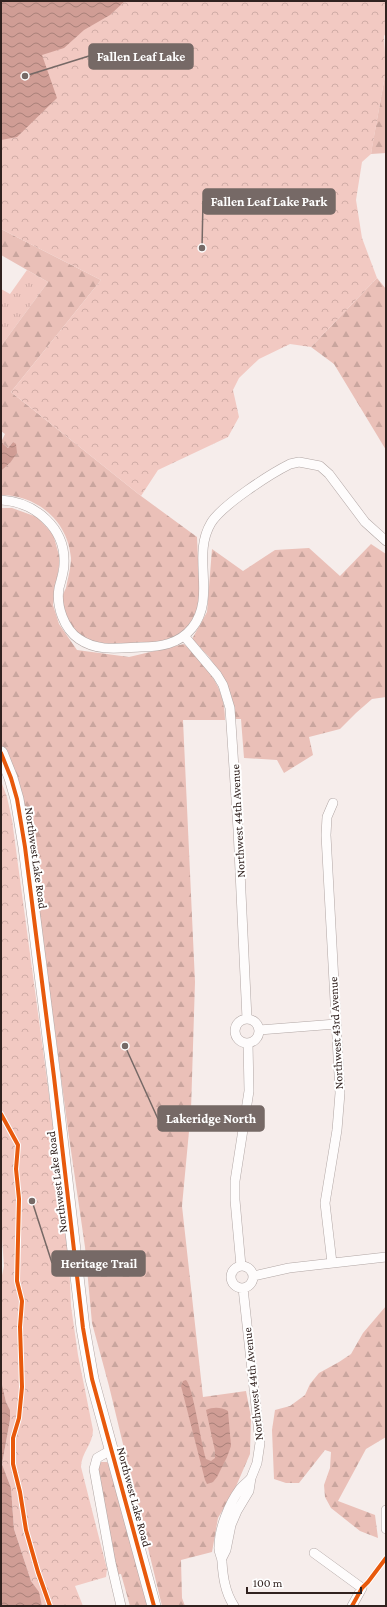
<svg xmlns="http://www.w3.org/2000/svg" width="387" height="1607" font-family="'Crimson Pro',serif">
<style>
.grass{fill:url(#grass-tufts)}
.forest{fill:url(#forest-firs)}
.park{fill:url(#park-crowns)}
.water{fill:url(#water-waves)}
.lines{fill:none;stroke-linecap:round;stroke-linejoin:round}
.street-casing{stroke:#b1a6a4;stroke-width:10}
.secondary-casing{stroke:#b1a6a4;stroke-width:14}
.street{stroke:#fefcfc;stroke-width:9}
.secondary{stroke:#fefcfc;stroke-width:13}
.cycleway-casing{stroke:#fff;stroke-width:6}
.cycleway{stroke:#e8590c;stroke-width:4}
.labels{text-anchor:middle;stroke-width:4;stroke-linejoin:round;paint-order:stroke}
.street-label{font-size:12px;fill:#31221f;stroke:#fff}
.leader{fill:none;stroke:#766966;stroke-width:1.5}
.callout-dot{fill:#766966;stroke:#fff;stroke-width:1.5}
.callout{fill:#766966;stroke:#766966;stroke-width:1.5}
.callout-label{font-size:13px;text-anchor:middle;font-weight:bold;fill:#fff}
</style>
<defs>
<pattern id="grass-tufts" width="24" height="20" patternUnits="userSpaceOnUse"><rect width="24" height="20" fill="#f2c9c2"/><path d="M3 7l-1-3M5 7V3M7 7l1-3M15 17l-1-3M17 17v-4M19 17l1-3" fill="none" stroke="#d0aca6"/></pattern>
<pattern id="forest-firs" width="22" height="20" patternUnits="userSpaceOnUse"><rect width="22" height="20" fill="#eac0b8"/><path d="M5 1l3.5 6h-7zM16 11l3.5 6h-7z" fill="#c9a59e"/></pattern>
<pattern id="park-crowns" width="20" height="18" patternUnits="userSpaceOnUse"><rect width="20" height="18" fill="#f2c9c2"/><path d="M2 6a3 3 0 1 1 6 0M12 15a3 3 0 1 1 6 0" fill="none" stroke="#d0aca6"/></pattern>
<pattern id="water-waves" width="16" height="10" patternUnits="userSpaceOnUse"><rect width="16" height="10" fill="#d09d95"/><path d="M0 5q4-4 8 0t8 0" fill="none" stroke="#a98079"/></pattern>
</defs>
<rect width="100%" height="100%" fill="#f6edeb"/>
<path class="grass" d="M27 270 48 282 1 346V289L10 294Z"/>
<path class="forest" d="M386 70V153L371 154 372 147Z
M1 229 101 280 11 392 141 496 197 537 200 604C196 619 186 632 172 638 149 649 83 651 70 625 67 619 63 609 62 602 61 598 64 592 66 588 68 578 71 567 71 558 68 521 37 495 1 495V471L10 463 13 442 8 448 1 442 5 434 1 431V346L48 282 1 255Z
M377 278 386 289V450L334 364 311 347Z
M1 508H12L37 517 53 534 60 559 53 605 59 624 77 650 129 657 184 644C207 667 225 686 225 720H183L195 982 191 1110 182 1206 203 1397 246 1391 251 1417 250 1454 234 1491 218 1518 212 1552 181 1560 182 1598 185 1606H162L109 1386 92 1323 85 1247 68 1130 43 941 1 747Z
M371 544 386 554V697L372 699 356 713 340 729 309 737 313 755 284 773 277 760 244 758 241 719H234L228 687 209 657 192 639 207 612 212 549 243 571 275 550 309 548 340 576Z
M386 1306V1437L366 1449 338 1501 375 1515 378 1538 360 1531 331 1508 325 1497 324 1485 330 1468 331 1452 325 1450 299 1483H286L274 1479 272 1430 275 1410 290 1406 305 1395 310 1384 319 1373 339 1362 351 1354 363 1333Z
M101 1462H107L111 1467 151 1606H130L121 1574 114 1575 97 1465Z"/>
<path class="park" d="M1 1H386V33L384 36 386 70 371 154 362 162 356 200 362 238 377 278 311 347 290 344 259 359 239 378 233 390 239 417 228 437 158 470 141 496 11 392 101 280 1 229Z
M1 781 7 797 12 820 68 1236 71 1306 78 1355 93 1430C93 1444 81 1453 81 1467L107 1569 106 1577 75 1586 83 1606H42L38 1592 31 1581 14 1529 11 1488 2 1464 10 1420V1410L6 1402 1 1380V1280L4 1266 1 1225Z"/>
<path class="water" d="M1 1H125L110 15 84 30 64 48 42 55 57 98 17 137 1 140Z
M1 442 8 448 13 442 16 444 17 453 10 463 1 471Z
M1 1380 6 1402 10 1410V1420L2 1464 11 1488 14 1529 31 1581 39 1592 42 1606H1Z
M186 1380C193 1386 201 1444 206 1459L211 1461 215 1458V1451L206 1410C213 1407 221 1407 228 1411L231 1446 227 1457 217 1477 213 1482 207 1484 205 1480 181 1386 183 1381Z"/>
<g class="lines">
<defs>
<path id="street" d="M1 500C35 502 66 528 64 564 64 572 61 580 59 588 56 606 64 629 79 639 98 652 119 648 141 647 160 647 179 644 192 628 217 597 191 556 211 523 222 505 270 474 290 464L299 462 320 466 329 474 365 522 386 541
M185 637 217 675 223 685 230 708 238 829 247 1019
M235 1031a12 12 0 1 1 24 0a12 12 0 1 1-24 0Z
M259 1030 336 1024
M332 1263 325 1203 337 1130 340 1093 326 835 327 817 333 803
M231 1277a11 11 0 1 1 22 0a11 11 0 1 1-22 0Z
M241 1266 235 1200V1181L249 1091 248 1043
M253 1276 289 1268 386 1257
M111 1450 97 1458 94 1469 111 1563 121 1606
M386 1510V1529
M314 1553 362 1588 352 1606
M222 1558 226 1550 231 1525 237 1511 249 1491 251 1478 257 1463 260 1443 243 1288
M234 1606C225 1592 223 1577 222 1562 222 1556 218 1552 219 1547 219 1528 229 1504 240 1489 243 1485 248 1482 251 1478"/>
<path id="secondary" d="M1 753 11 778 17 799 25 847 54 1077 83 1328 92 1379 154 1606"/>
</defs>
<use href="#street" class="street-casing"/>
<use href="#secondary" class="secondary-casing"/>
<use href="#street" class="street"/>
<use href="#secondary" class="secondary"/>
<defs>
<path id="cycleway" d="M1 753 11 778 17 799 25 847 54 1077 83 1328 92 1379 154 1606
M1 1114 18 1145 16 1169 19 1199 17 1281 22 1301 20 1327 22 1387 19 1418 13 1438V1464L20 1492 26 1530 38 1572 50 1606
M352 1606 362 1588 368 1582 386 1558"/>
</defs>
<use href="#cycleway" class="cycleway-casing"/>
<use href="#cycleway" class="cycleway"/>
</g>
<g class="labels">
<g class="street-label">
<text transform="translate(238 821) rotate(-93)" y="4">Northwest 44th Avenue</text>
<text transform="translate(36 858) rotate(82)" y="4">Northwest Lake Road</text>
<text transform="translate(336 1033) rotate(-93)" y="4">Northwest 43rd Avenue</text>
<text transform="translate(57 1182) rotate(-97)" y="4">Northwest Lake Road</text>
<text transform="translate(253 1384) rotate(-96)" y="4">Northwest 44th Avenue</text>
<text transform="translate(134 1497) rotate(75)" y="4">Northwest Lake Road</text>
</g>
</g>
<path class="leader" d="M25 76L89 56M202 248L203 201M125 1046L158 1119M32 1201L52 1263"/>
<g class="callout-dot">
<circle cx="25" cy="76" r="4"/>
<circle cx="202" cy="248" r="4"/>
<circle cx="125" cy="1046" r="4"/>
<circle cx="32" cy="1201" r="4"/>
</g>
<g class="callout">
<rect x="89" y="44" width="104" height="25" rx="4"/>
<rect x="203" y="189" width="132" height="25" rx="4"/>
<rect x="158" y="1106" width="106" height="25" rx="4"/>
<rect x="52" y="1251" width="93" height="25" rx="4"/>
</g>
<g class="callout-label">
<text x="141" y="61">Fallen Leaf Lake</text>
<text x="269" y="206">Fallen Leaf Lake Park</text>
<text x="211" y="1123">Lakeridge North</text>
<text x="99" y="1268">Heritage Trail</text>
</g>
<rect width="387" height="1607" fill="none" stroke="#31221f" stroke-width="4"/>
<path d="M247 1587v6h114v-6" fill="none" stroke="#31221f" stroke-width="2"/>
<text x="253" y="1587" font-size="12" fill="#31221f" stroke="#ffffff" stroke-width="3" paint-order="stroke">100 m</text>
</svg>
